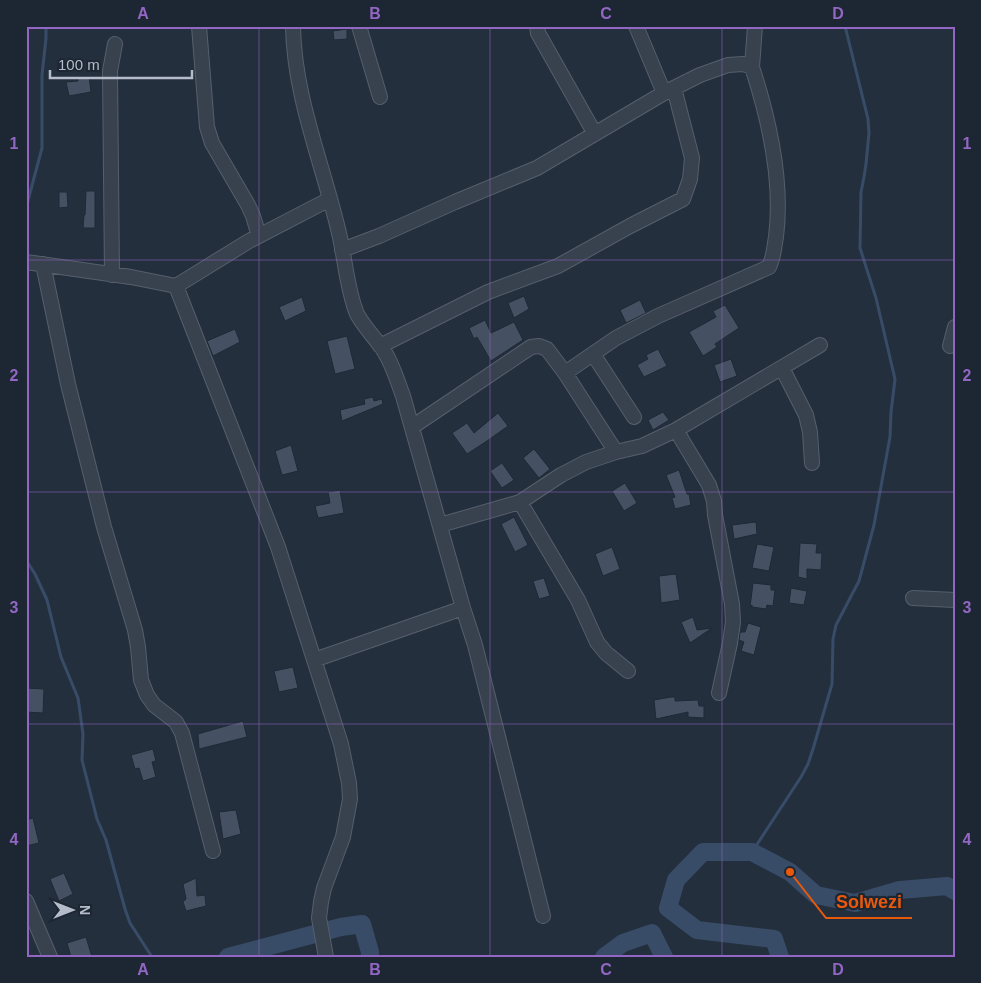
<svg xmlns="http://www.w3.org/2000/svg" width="981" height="983" font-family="Arial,sans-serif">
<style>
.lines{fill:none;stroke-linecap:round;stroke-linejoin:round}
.stream{stroke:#394c67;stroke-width:3}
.river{stroke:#394c67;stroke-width:18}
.building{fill:#455162;stroke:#1f2835}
.minor-casing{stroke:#565f6c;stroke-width:16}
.minor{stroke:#38414e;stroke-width:14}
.grid{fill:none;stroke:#9266c3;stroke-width:1;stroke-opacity:0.55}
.leader{fill:none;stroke:#e8590c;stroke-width:2}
.callout-dot{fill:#e8590c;stroke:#1d2633;stroke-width:2}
.callout-label{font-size:18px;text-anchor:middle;font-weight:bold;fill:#e8590c;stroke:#1d2633;stroke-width:4.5;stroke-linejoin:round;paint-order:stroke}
.neatline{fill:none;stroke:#9266c3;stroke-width:2}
.grid-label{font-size:16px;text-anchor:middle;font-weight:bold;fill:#9266c3}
</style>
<rect width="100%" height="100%" fill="#242f3e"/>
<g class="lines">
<path class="stream" d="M26 208 42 148V75L46 38V26
M26 560 35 574 47 600 61 657 78 698 83 734 82 760 97 819 106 840 125 909 130 923 152 957
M752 852 801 777 808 764 813 749 832 684 833 639 836 625 859 581 874 525 890 437 891 412 895 379 876 298 860 248 861 192 864 177 866 164 869 133 868 119 845 26"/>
<path class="river" d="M228 957 341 927 362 924 370 952V957
M604 957 623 943 652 933 664 957
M780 957 774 939 697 930 668 908 676 880 703 852H752L790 872 816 895 855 903 900 890 947 886 955 891"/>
</g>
<path class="building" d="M347 29V39L334 40 333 31Z
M89 76 91 92 69 96 66 82 78 81V78Z
M86 191H95V228H83L84 215H85Z
M59 192H67L68 207 59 208Z
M524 296 529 309 514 318 508 303Z
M302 297 306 311 285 321 279 307Z
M640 300 646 313 626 323 620 310Z
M725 305 739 328 715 344 717 347 703 356 689 332 716 317 713 311Z
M485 320 491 333 514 322 523 340 491 361 477 337 474 339 469 328Z
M235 329 240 342 213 356 207 341Z
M347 336 355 369 335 374 327 341Z
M658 349 667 366 644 377 637 365 648 359 646 355Z
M731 359 737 376 720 382 714 365Z
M373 397 374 401 382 399 383 404 342 421 340 410 365 404 364 399Z
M663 412 669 420 653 430 648 420Z
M498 413 508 426 487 441 467 454 452 433 467 423 474 433Z
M291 445 298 471 282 475 275 451Z
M534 449 550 469 539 478 523 458Z
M502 463 514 480 502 488 490 471Z
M679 470 687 494H689L691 505 675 509 672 498 675 497 666 475Z
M625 483 637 503 624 511 612 491Z
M340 490 344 513 318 518 315 506 330 503 328 492Z
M514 517 528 545 515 552 501 524Z
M756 522 757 534 734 539 732 525Z
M800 543 817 544 816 553H822L821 570 807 569V579L798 577Z
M757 544 774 547 769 571 752 568Z
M612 547 620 569 603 576 595 554Z
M676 574 680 600 661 603 659 576Z
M544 578 550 596 539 599 533 581Z
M753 583 771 585V590H775L773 606 767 605 766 609 752 607V605L750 607Z
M791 588 807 591 804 605 789 603Z
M693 617 697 630 712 628 690 643 681 622Z
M748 623 761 627 754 655 741 651 744 642 739 640 740 633 741 632H745Z
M293 667 298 688 279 692 274 671Z
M26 688 44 689 43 713 26 712Z
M671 697H675V701L698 700 699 706H704V718L688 717V712L656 719 654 700Z
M243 721 247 737 199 749 198 734Z
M153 749 156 761 152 762 156 777 143 781 139 768 135 769 131 755Z
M236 810 241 834 223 839 219 812Z
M33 818 39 843 26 846V820Z
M64 873 73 894 59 901 50 879Z
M196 878 197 896 205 895 206 906 186 911 183 902 186 899 183 884Z
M86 937 92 957H71L67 943Z"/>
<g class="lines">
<defs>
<path id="minor" d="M199 26 207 127 212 143 248 205 253 216 259 236
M293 26C294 97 323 164 339 233 345 258 347 290 357 314 364 327 376 339 384 351 393 365 397 380 403 396L463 608 475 645 543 916
M359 26 380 97
M537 26 538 33 595 134
M636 26 664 93
M752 67 755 26
M342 250 379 236 455 202 537 168 664 93 700 75 728 65 743 64 752 67C769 119 783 182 776 237 774 247 774 257 769 267L658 316 616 338 565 373
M26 262 131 277 176 286 278 547 341 744 349 783 350 799 343 837 324 888 321 902 319 918 326 957
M43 264 68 384 104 527 135 630 138 647 141 680 147 695 154 705 176 722 182 733 213 851
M112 275 110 71 115 44
M176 286 249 241 330 199
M380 346 488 292 558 266 630 226 683 199 690 179 692 158 674 88
M950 346 955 327
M593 354 634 417
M782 368 806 415 810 432 812 463
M412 427 531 347 539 346 547 349 565 373 616 452
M676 430 709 485 714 501 715 515 732 604 733 622 730 643 719 693
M520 502 578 600 597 642 606 653 628 671
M440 525 520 502 561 475 586 462 616 452 642 446 676 430 820 345
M913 598 955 600
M314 660 463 608
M26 901 50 957"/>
</defs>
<use href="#minor" class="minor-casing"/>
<use href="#minor" class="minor"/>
</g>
<path class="grid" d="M259 26V957M490 26V957M722 26V957M26 260H955M26 492H955M26 724H955"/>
<path class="leader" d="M790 872L826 918H912"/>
<circle class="callout-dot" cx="790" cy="872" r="5"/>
<g class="callout-label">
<text x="869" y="908">Solwezi</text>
</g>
<rect width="981" height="983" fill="none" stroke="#1d2633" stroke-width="55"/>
<g transform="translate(72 910) rotate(90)" stroke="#1d2633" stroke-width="4" paint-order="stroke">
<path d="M0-4L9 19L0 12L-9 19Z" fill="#b4bcc9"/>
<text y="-8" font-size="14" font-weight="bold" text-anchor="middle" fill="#b4bcc9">N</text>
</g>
<path d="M50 70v8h142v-8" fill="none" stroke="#b4bcc9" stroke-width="2.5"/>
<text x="58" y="70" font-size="15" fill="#b4bcc9" stroke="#1d2633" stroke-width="4" paint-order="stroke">100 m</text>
<rect x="28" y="28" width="926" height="928" class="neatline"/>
<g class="grid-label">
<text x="143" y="19">A</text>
<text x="375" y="19">B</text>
<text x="606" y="19">C</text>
<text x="838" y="19">D</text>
<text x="14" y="149">1</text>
<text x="967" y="149">1</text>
<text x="14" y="381">2</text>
<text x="967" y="381">2</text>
<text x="14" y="613">3</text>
<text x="967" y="613">3</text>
<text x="14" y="845">4</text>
<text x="967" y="845">4</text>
<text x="143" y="975">A</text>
<text x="375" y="975">B</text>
<text x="606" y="975">C</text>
<text x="838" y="975">D</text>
</g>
</svg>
